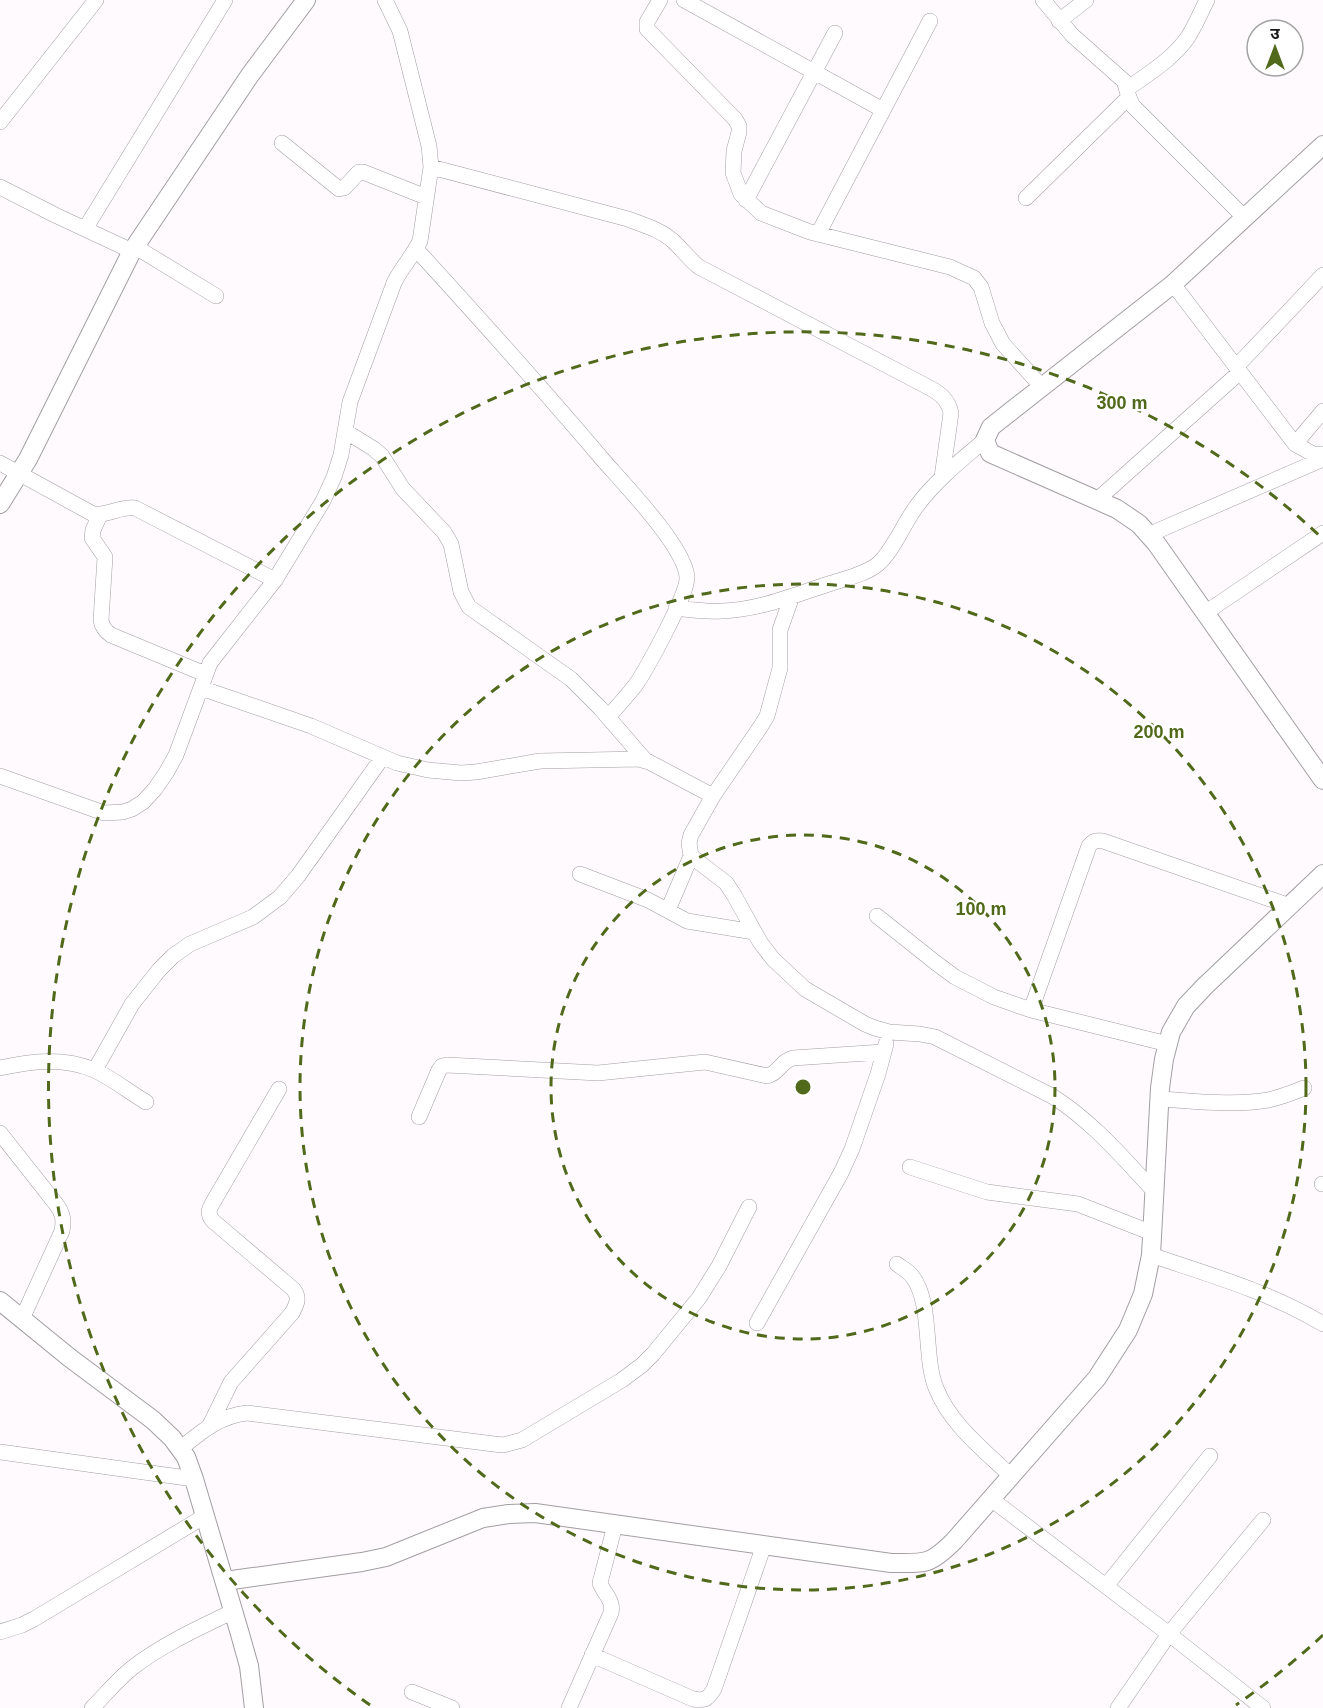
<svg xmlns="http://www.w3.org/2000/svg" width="1323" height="1708" font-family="Arial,'Noto Sans Devanagari',sans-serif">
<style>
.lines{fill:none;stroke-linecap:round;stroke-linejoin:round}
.minor-casing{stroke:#a29ea2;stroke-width:16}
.tertiary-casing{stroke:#a29ea2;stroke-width:20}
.minor{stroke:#fff;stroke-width:15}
.tertiary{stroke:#fff;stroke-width:18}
.ring{fill:none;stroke:#50691a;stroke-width:3;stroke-dasharray:10 8}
.centre{fill:#50691a;stroke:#fff;stroke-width:3}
.ring-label{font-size:18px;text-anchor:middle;font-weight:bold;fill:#50691a;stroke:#fff;stroke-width:4.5;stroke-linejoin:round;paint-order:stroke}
</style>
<rect width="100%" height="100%" fill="#fffafe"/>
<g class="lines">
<defs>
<path id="minor" d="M660 0 647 22V29L735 119 739 126V132L734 151 733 173 741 194 761 213 810 232 950 267 974 278 981 287 992 323 1003 344 1042 387
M684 0 883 110
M1043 0 1072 35 1124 81C1127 89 1128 98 1133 106L1244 217
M1059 21 1086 0
M1127 89C1148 74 1173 59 1188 37 1195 26 1201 12 1207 0
M0 122 96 0
M282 143 339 189 344 188 359 172H363L426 197
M431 167 628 219C643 225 659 229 672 240 681 248 689 259 699 267L930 388C941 394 948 400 951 413L942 477
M0 187 55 215 132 251
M1026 198 1128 98
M746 200 835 33
M85 229 225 0
M818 234 930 21
M134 246 216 296
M416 249C480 319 542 388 603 460 624 484 685 547 687 577 688 594 648 666 637 683 628 695 618 706 608 717
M1173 284 1295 444 1313 454H1323
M1236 367 1323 275
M345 431 374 449 382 456 403 489 444 532 451 544 461 592 469 607 571 679 600 708 645 760
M1295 444 1323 411
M0 463 93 514C108 516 120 506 135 508L275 580
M1097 500 1240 372
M100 515 93 530 92 538 105 557 101 620C102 627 105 631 111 635L205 674
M1148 535 1323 459
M792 596 780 630V668L767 716 761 726 713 796 691 835 689 843 691 856 726 883 734 895 760 942 773 959 805 989 865 1024 875 1028 889 1032 920 1034 935 1037 1052 1096C1092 1121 1122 1157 1155 1192
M676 608C691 610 706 612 722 611 760 610 796 594 832 583 847 578 866 574 878 564 893 551 904 523 916 507 935 481 960 461 985 440
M1205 613 1323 533
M201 688 311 726 397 763 428 770 461 773 476 772 540 761 639 759 649 762 713 796
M0 776 104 813 123 812 132 809 143 802 155 789 166 773 176 755 210 663 275 580 323 501 334 477 341 455 350 402 394 283C401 268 413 256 420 241L431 167 429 146 400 31 385 0
M580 874 648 900 687 921 754 932
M668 910 691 856
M877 916 936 963 955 977 994 997 1031 1010 1168 1044
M1031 1010 1089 846C1093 841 1096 840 1103 841L1290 906
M0 1068C31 1061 64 1057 94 1070 112 1078 129 1092 146 1102
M95 1070 132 1004 159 970 173 956 190 944 253 917 280 897 298 876 382 758
M1160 1099C1195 1101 1233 1106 1268 1100 1281 1097 1292 1093 1304 1088
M419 1117 439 1070 442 1066 447 1065 598 1073 705 1062 767 1076C780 1073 779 1062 793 1058L883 1052
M0 1133 56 1204C63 1213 64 1220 62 1231L22 1319
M910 1167 987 1192 1078 1204 1152 1233
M1322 1184H1323
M1151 1255C1210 1275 1270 1292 1323 1324
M897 1264C902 1268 908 1271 912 1276 933 1303 923 1356 936 1388 950 1424 984 1450 1011 1476
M757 1323 841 1173 852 1149 878 1074 886 1044
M210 1425 231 1382 292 1313C297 1304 300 1297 293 1289L213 1221C208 1215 208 1211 212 1204L279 1089
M180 1449C201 1432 219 1416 247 1413L494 1444 503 1445 522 1440 622 1380 642 1365 653 1354 699 1298 719 1266 749 1207
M0 1452 194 1479
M991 1499 1169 1634 1263 1708
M1106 1586 1210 1456
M0 1632 22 1625 34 1619 205 1516
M592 1655 693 1699C705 1701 708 1699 714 1689L764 1545
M412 1692 452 1708
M92 1708C105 1695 117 1680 132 1668 163 1644 199 1628 234 1611
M569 1708 611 1613C614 1600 604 1594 600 1583L615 1525
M1118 1708 1169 1634 1263 1520"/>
<path id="tertiary" d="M1323 145 1173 284 991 427 985 440 990 453 1117 509 1139 524 1156 543 1323 780
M0 504 28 459 132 251 250 75 306 0
M0 1301 70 1358 153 1420 172 1438 186 1457 194 1479 240 1634 249 1666 254 1708
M225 1581 362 1562 386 1557 483 1518 509 1514 535 1513 891 1563C925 1563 929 1566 954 1541L1097 1378 1128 1330 1143 1294 1151 1255 1160 1088 1164 1059 1171 1032 1186 1006 1205 986 1323 874"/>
</defs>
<use href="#minor" class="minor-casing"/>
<use href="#tertiary" class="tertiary-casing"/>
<use href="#minor" class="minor"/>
<use href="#tertiary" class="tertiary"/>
</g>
<g class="ring">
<circle cx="803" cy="1087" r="252"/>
<circle cx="803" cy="1087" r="503"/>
<path d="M1323 1635A755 755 0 0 1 1236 1705M370 1705A755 755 0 1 1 1323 539"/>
</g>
<circle cx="803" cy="1087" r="9" class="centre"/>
<g class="ring-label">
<text x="1122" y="409">300 m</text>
<text x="1159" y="738">200 m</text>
<text x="981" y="915">100 m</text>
</g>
<g transform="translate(1275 48)"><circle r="28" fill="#ffffff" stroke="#a3a3a3" stroke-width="1.5"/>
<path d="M0-4.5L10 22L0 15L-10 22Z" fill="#50691a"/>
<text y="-9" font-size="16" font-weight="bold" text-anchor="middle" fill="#191819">उ</text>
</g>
</svg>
